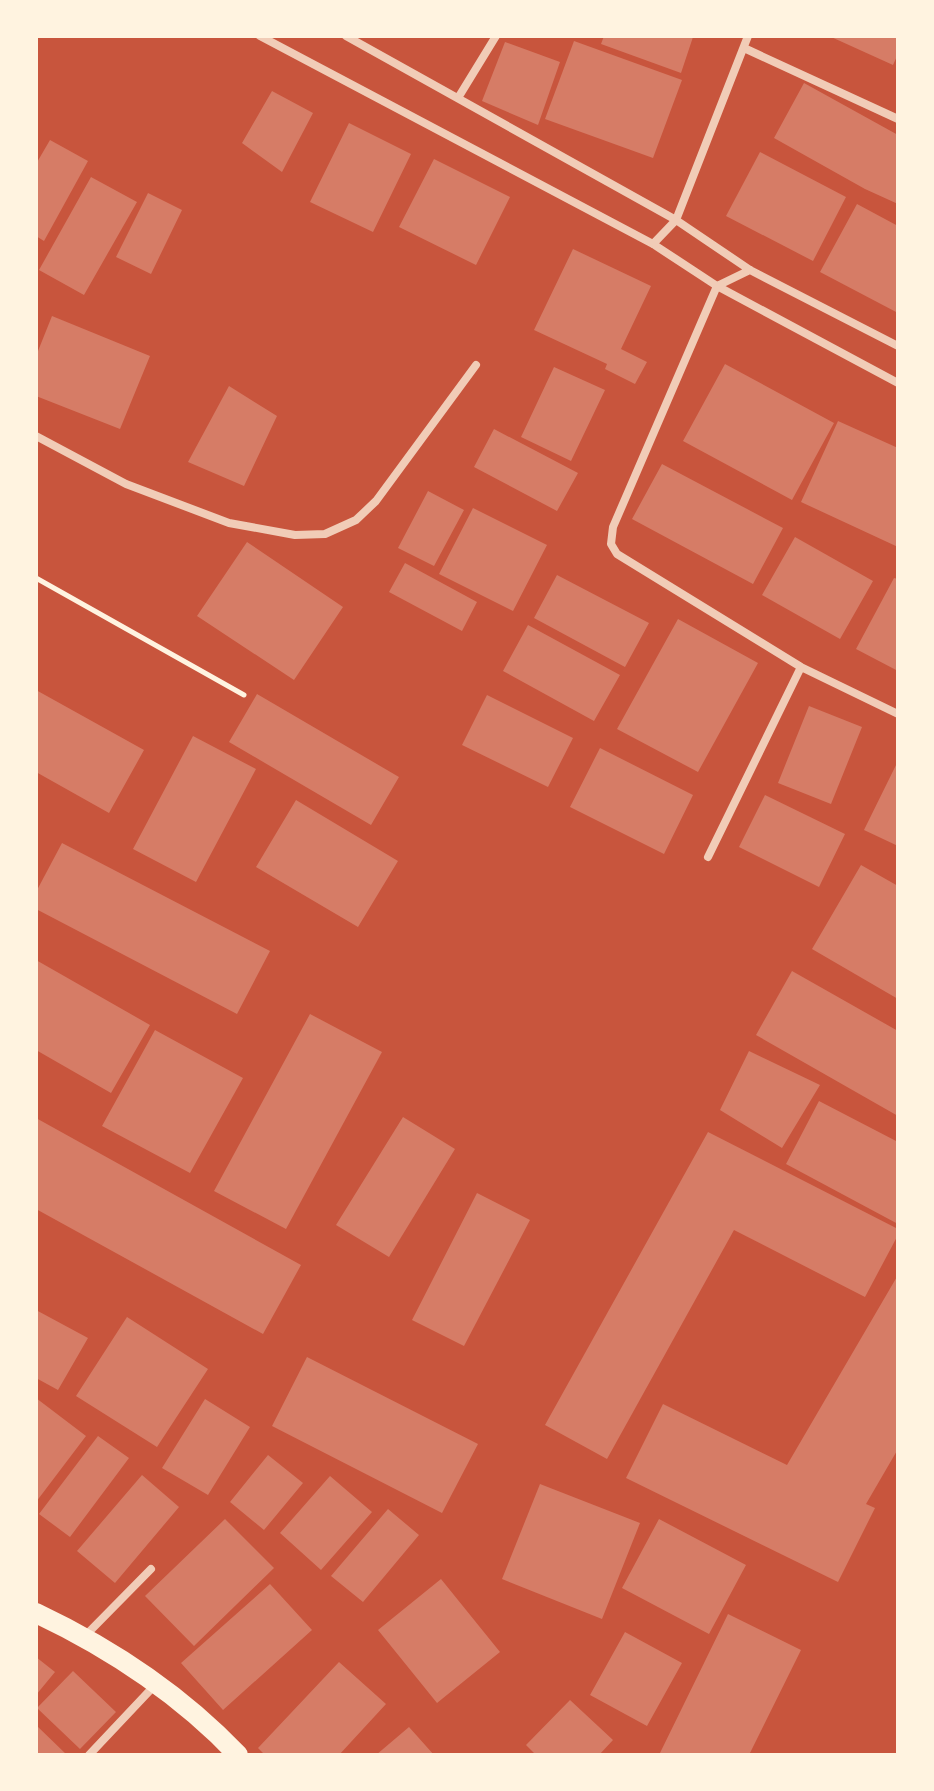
<svg xmlns="http://www.w3.org/2000/svg" width="934" height="1791" font-family="'Asap Condensed',sans-serif">
<style>
.building{fill:#d67c66}
.lines{fill:none;stroke-linecap:round;stroke-linejoin:round}
.path{stroke:#fff3e0;stroke-width:5}
.minor{stroke:#f1ccb7;stroke-width:8}
.primary{stroke:#fff3e0;stroke-width:20}
</style>
<rect width="100%" height="100%" fill="#c8553d"/>
<path class="building" d="M604 36H691L693 37 681 73 601 44Z
M829 36H898V54L893 65Z
M574 41 682 80 653 158 545 119Z
M505 42 560 62 538 125 482 101Z
M804 83 898 135V204L865 189 774 138Z
M272 91 313 113 282 172 242 143Z
M349 123 411 154 373 232 310 202Z
M50 140 88 161 44 241 36 236V164Z
M760 152 846 197 813 261 726 216Z
M434 159 510 197 476 265 399 227Z
M91 177 137 202 84 295 39 270Z
M148 193 182 210 151 274 116 257Z
M857 204 898 226V313L820 272Z
M573 249 651 286 621 349 647 362 635 384 605 369 607 364 534 330Z
M52 316 150 356 120 429 36 396V356Z
M725 364 834 423 792 500 683 441Z
M554 367 605 390 571 461 521 437Z
M229 386 277 416 244 486 188 462Z
M838 421 898 448V547L801 502Z
M494 429 578 473 557 511 474 467Z
M662 464 783 528 753 584 632 519Z
M428 491 464 510 434 566 398 548Z
M473 508 547 545 513 611 439 574Z
M795 537 873 581 840 639 762 595Z
M247 542 343 607 294 680 197 616Z
M405 563 477 602 462 631 389 592Z
M557 575 649 623 625 667 534 618Z
M894 578 898 579V671L856 649Z
M678 619 758 663 698 772 617 729Z
M528 625 620 675 594 721 503 671Z
M36 690 144 750 109 813 36 772Z
M257 694 399 777 371 825 229 742Z
M487 695 573 738 548 787 462 745Z
M809 706 862 727 831 804 778 783Z
M193 736 256 769 196 882 133 849Z
M600 748 693 795 664 854 570 807Z
M898 761V846L864 830Z
M765 795 845 834 819 887 739 847Z
M296 800 398 861 358 927 256 867Z
M62 843 270 951 237 1014 36 909V892Z
M861 865 898 886V999L812 949Z
M36 960 150 1025 111 1093 36 1050Z
M792 971 898 1031V1116L756 1035Z
M310 1014 382 1052 286 1229 214 1191Z
M155 1030 243 1078 190 1173 102 1126Z
M749 1051 820 1085 782 1148 720 1110Z
M819 1101 898 1142V1224L786 1164Z
M403 1117 455 1149 389 1257 336 1225Z
M36 1118 301 1265 263 1334 36 1209Z
M708 1132 898 1229V1235L865 1297 734 1230 607 1459 545 1425Z
M477 1193 530 1220 464 1346 412 1320Z
M898 1275V1449L866 1504 875 1508 838 1582 626 1478 663 1404 787 1465Z
M36 1310 88 1338 58 1390 36 1378Z
M127 1317 208 1369 157 1447 76 1396Z
M307 1357 478 1444 442 1513 272 1426Z
M36 1398 86 1436 36 1502Z
M205 1399 250 1427 208 1495 162 1468Z
M98 1436 129 1458 70 1537 39 1514Z
M268 1455 303 1483 264 1530 230 1502Z
M142 1475 179 1507 115 1583 77 1551Z
M330 1476 372 1512 321 1570 280 1533Z
M540 1484 640 1523 602 1619 502 1579Z
M388 1509 419 1535 363 1602 331 1576Z
M225 1519 274 1568 194 1646 145 1596Z
M659 1519 746 1565 709 1634 622 1588Z
M441 1579 500 1652 437 1703 378 1630Z
M270 1584 312 1630 223 1710 181 1663Z
M728 1614 801 1650 749 1755H659Z
M625 1632 682 1663 647 1726 590 1695Z
M36 1657 55 1672 36 1695Z
M339 1662 386 1704 339 1755H265L258 1748Z
M73 1671 116 1712 80 1749 37 1708Z
M570 1700 613 1740 599 1755H536L526 1745Z
M36 1725 67 1755H36Z
M409 1727 434 1755H376Z"/>
<g class="lines">
<path class="path" d="M36 578 244 695"/>
<path class="minor" d="M260 36 653 244 717 286 898 383
M346 36 676 220 750 270 898 346
M744 48 898 119
M458 98 496 36
M653 244 676 220 748 36
M750 270 717 286 613 527 611 544 617 554 801 667 898 714
M36 436 126 484 229 523 295 535 325 534 356 520 376 501 476 365
M708 857 801 667
M85 1636 151 1569
M89 1755 155 1685"/>
<path class="primary" d="M36 1613C110 1648 182 1696 238 1755"/>
</g>
<rect width="934" height="1791" fill="none" stroke="#fff3e0" stroke-width="76"/>
</svg>
